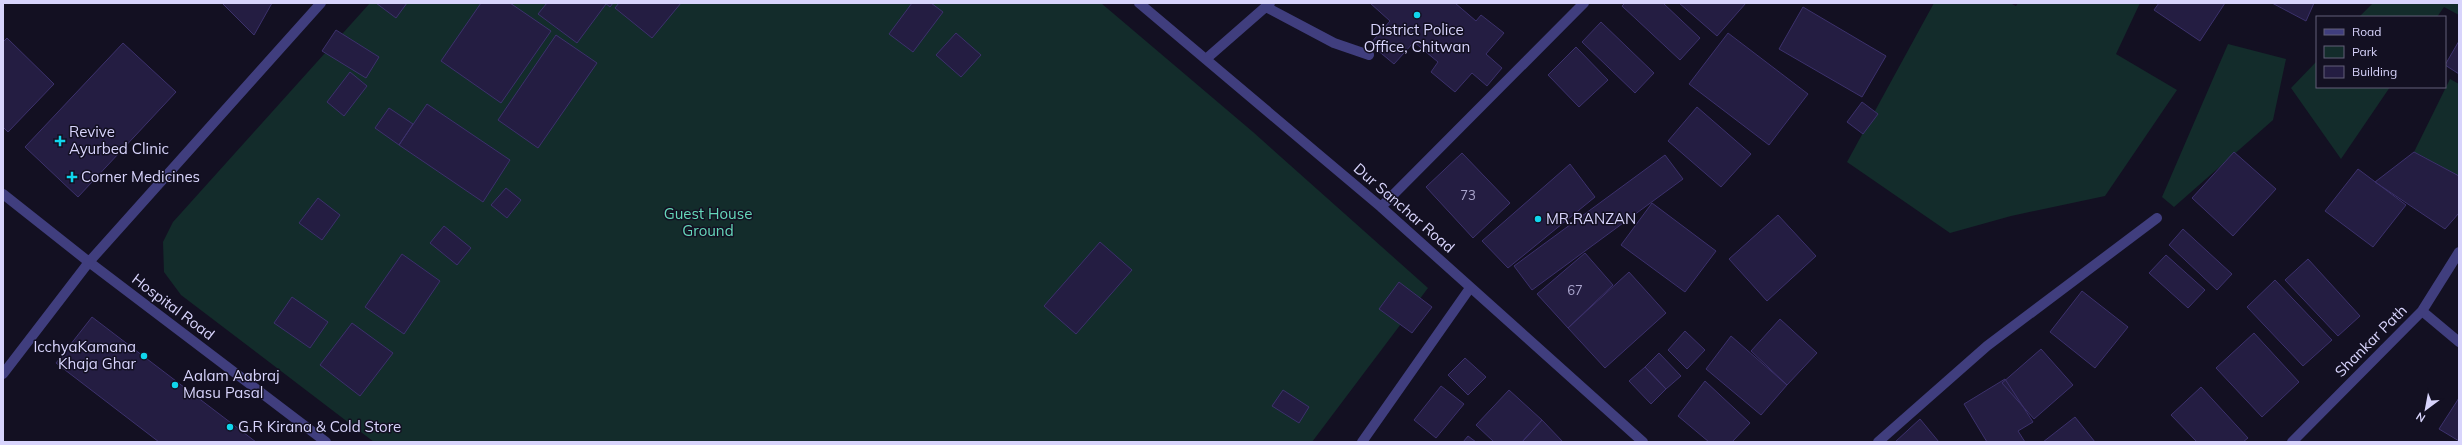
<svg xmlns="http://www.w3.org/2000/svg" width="2462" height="445" font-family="Mulish,sans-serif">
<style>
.green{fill:#132c2b}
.building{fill:#241d42;stroke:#3c316c}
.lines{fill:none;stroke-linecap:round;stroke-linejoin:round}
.minor{stroke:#403e7e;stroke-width:10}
.poi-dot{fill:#10d6ec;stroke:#131022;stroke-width:1.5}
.labels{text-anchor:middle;stroke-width:3;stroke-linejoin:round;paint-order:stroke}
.number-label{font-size:13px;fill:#aba6ce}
.poi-label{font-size:15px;fill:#d8d4fc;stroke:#131022;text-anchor:start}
.street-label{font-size:15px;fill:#d8d4fc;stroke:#131022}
.park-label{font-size:15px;fill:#65d7ba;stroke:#131022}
</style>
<rect width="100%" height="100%" fill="#131022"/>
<path class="green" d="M370 3H1101L1253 132 1428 288 1312 442H374L181 295 164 272 163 242 173 222Z
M1934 3H2010L2016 6 2018 3H2140L2116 54 2177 90 2105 196 2011 216 1950 233 1847 162Z
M2373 3H2459V15L2444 7 2437 17H2359Z
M2228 44 2286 59 2273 120 2174 207 2162 197Z
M2317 61V87H2390L2341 159 2291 88Z
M2450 79 2459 84V176L2414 152Z"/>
<path class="building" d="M222 3H272L254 35Z
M376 3H407L396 18Z
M481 3H510L551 31 501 103 441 61Z
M547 3H605L606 4 577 43 538 14Z
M605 3H613L610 7Z
M619 3H681L652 38 615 8Z
M912 3H931L943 12 913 52 889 34Z
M1370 3H1455L1476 21 1481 15 1504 33 1486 54 1502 68 1487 86 1472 73 1455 92 1431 72 1438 62 1414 42 1394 64 1370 44 1390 21Z
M1625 3H1663L1700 38 1680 60 1622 6Z
M1679 3H1746L1717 36Z
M2159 3H2225L2200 41 2154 10Z
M2272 3H2314L2306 21Z
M1803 7 1886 56 1862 97 1779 49Z
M1601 22 1654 73 1635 93 1582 42Z
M336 30 379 57 366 78 322 51Z
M956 33 981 55 961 77 936 55Z
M1728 33 1808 94 1769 145 1689 84Z
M556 35 597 63 538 148 498 120Z
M7 38 54 84 8 132 3 127V42Z
M2459 41V74L2445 65Z
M123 43 176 92 78 197 25 147Z
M1576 47 1608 80 1579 107 1548 75Z
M350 72 367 86 344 116 327 102Z
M1862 102 1878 114 1863 134 1847 122Z
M427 104 510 160 483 202 399 145Z
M1697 107 1751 154 1721 187 1668 141Z
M389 108 413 124 399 145 375 128Z
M2234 152 2276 189 2233 236 2192 198Z
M2414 152 2459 176V213L2445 229 2375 182Z
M1462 153 1510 203 1473 238 1426 187Z
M1665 155 1683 179 1532 290 1514 266Z
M1570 164 1595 197 1508 268 1482 241Z
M2358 169 2406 205 2373 247 2325 211Z
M506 188 521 200 507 218 491 205Z
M318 198 340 215 322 240 299 223Z
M1652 203 1716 251 1685 292 1621 245Z
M1778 215 1816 256 1767 301 1729 259Z
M444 226 471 248 457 265 430 243Z
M2183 229 2232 274 2217 290 2169 245Z
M1100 242 1132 270 1076 334 1044 306Z
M1585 253 1613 285 1568 328 1537 294Z
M402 254 440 281 404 334 365 307Z
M2166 255 2205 290 2188 308 2149 273Z
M2308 259 2360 316 2338 336 2285 280Z
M1629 272 1666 313 1605 368 1568 328Z
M2275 280 2332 340 2303 366 2247 307Z
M1399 282 1432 307 1412 333 1379 309Z
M2082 291 2128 327 2095 368 2050 332Z
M292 297 328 322 310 348 274 323Z
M92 317 256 442H159L56 363Z
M1780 319 1817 353 1787 385 1751 351Z
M352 323 393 353 360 396 320 365Z
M1685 331 1705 350 1687 369 1668 350Z
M2254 333 2299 382 2262 417 2216 368Z
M1731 336 1787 385 1761 415 1706 369Z
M2041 349 2073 385 2034 419 2002 383Z
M1659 353 1681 376 1666 389 1645 367Z
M1465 358 1486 377 1468 395 1448 375Z
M1645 367 1666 389 1651 404 1629 381Z
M2005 379 2033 422 2018 431 2025 442H1987L1964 404Z
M1705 381 1750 423 1732 442H1709L1678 416Z
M1441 386 1464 404 1436 438 1414 420Z
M2201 387 2248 438 2243 442H2197L2171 415Z
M1283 390 1309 407 1299 423 1272 406Z
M1509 390 1542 420 1522 442H1494L1476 425Z
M2459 398V441L2439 429Z
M2075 417 2095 442H2043Z
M1920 419 1939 442H1895Z
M1542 420 1563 442H1522Z
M1468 436 1476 442H1463Z"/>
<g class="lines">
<path class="minor" d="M1139 3 1381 207 1643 442
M1266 7 1334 43 1369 55
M1206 59 1270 3
M3 194 89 262 326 442
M1381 207 1584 3
M2422 311 2459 342
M3 374 89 262 321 3
M1362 442 1470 288
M1878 442 1987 346 2157 218
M2292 442 2422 311 2459 252"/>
</g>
<g class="poi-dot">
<circle cx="1417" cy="15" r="4"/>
<path d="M58 135h4v4h4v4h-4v4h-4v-4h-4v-4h4z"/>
<path d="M70 171h4v4h4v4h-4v4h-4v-4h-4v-4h4z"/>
<circle cx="1538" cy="219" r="4"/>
<circle cx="144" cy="356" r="4"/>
<circle cx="175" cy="385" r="4"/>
<circle cx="230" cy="427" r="4"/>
</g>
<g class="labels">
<g class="number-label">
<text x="1468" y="200">73</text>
<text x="1575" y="295">67</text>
</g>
<g class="poi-label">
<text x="1417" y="35" text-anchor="middle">District Police<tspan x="1417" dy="17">Office, Chitwan</tspan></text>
<text x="69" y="137">Revive<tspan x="69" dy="17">Ayurbed Clinic</tspan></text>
<text x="81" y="182">Corner Medicines</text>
<text x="1546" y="224">MR.RANZAN</text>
<text x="136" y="352" text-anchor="end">IcchyaKamana<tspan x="136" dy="17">Khaja Ghar</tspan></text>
<text x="183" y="381">Aalam Aabraj<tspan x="183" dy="17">Masu Pasal</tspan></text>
<text x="238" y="432">G.R Kirana &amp; Cold Store</text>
</g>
<g class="street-label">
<text transform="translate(1404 208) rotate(41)" y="5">Dur Sanchar Road</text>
<text transform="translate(173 307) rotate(37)" y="5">Hospital Road</text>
<text transform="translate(2371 341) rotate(-45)" y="5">Shankar Path</text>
</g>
<g class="park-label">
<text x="708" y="219">Guest House<tspan x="708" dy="17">Ground</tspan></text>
</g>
</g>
<rect width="2462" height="445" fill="none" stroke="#d8d4fc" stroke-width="8"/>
<rect x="2316" y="16" width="130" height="72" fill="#131022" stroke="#625e79"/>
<rect x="2324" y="29" width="20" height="6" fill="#403e7e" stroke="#625e79"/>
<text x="2352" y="36" font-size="12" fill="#d8d4fc">Road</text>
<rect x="2324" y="46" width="20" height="12" fill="#132c2b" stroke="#625e79"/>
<text x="2352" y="56" font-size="12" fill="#d8d4fc">Park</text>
<rect x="2324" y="66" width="20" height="12" fill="#241d42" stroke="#625e79"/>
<text x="2352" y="76" font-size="12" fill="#d8d4fc">Building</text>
<g transform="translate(2426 409) rotate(212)" stroke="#131022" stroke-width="3" paint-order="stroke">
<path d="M0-3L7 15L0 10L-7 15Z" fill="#d8d4fc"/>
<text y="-6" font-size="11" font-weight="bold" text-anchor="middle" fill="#d8d4fc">N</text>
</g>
</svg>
